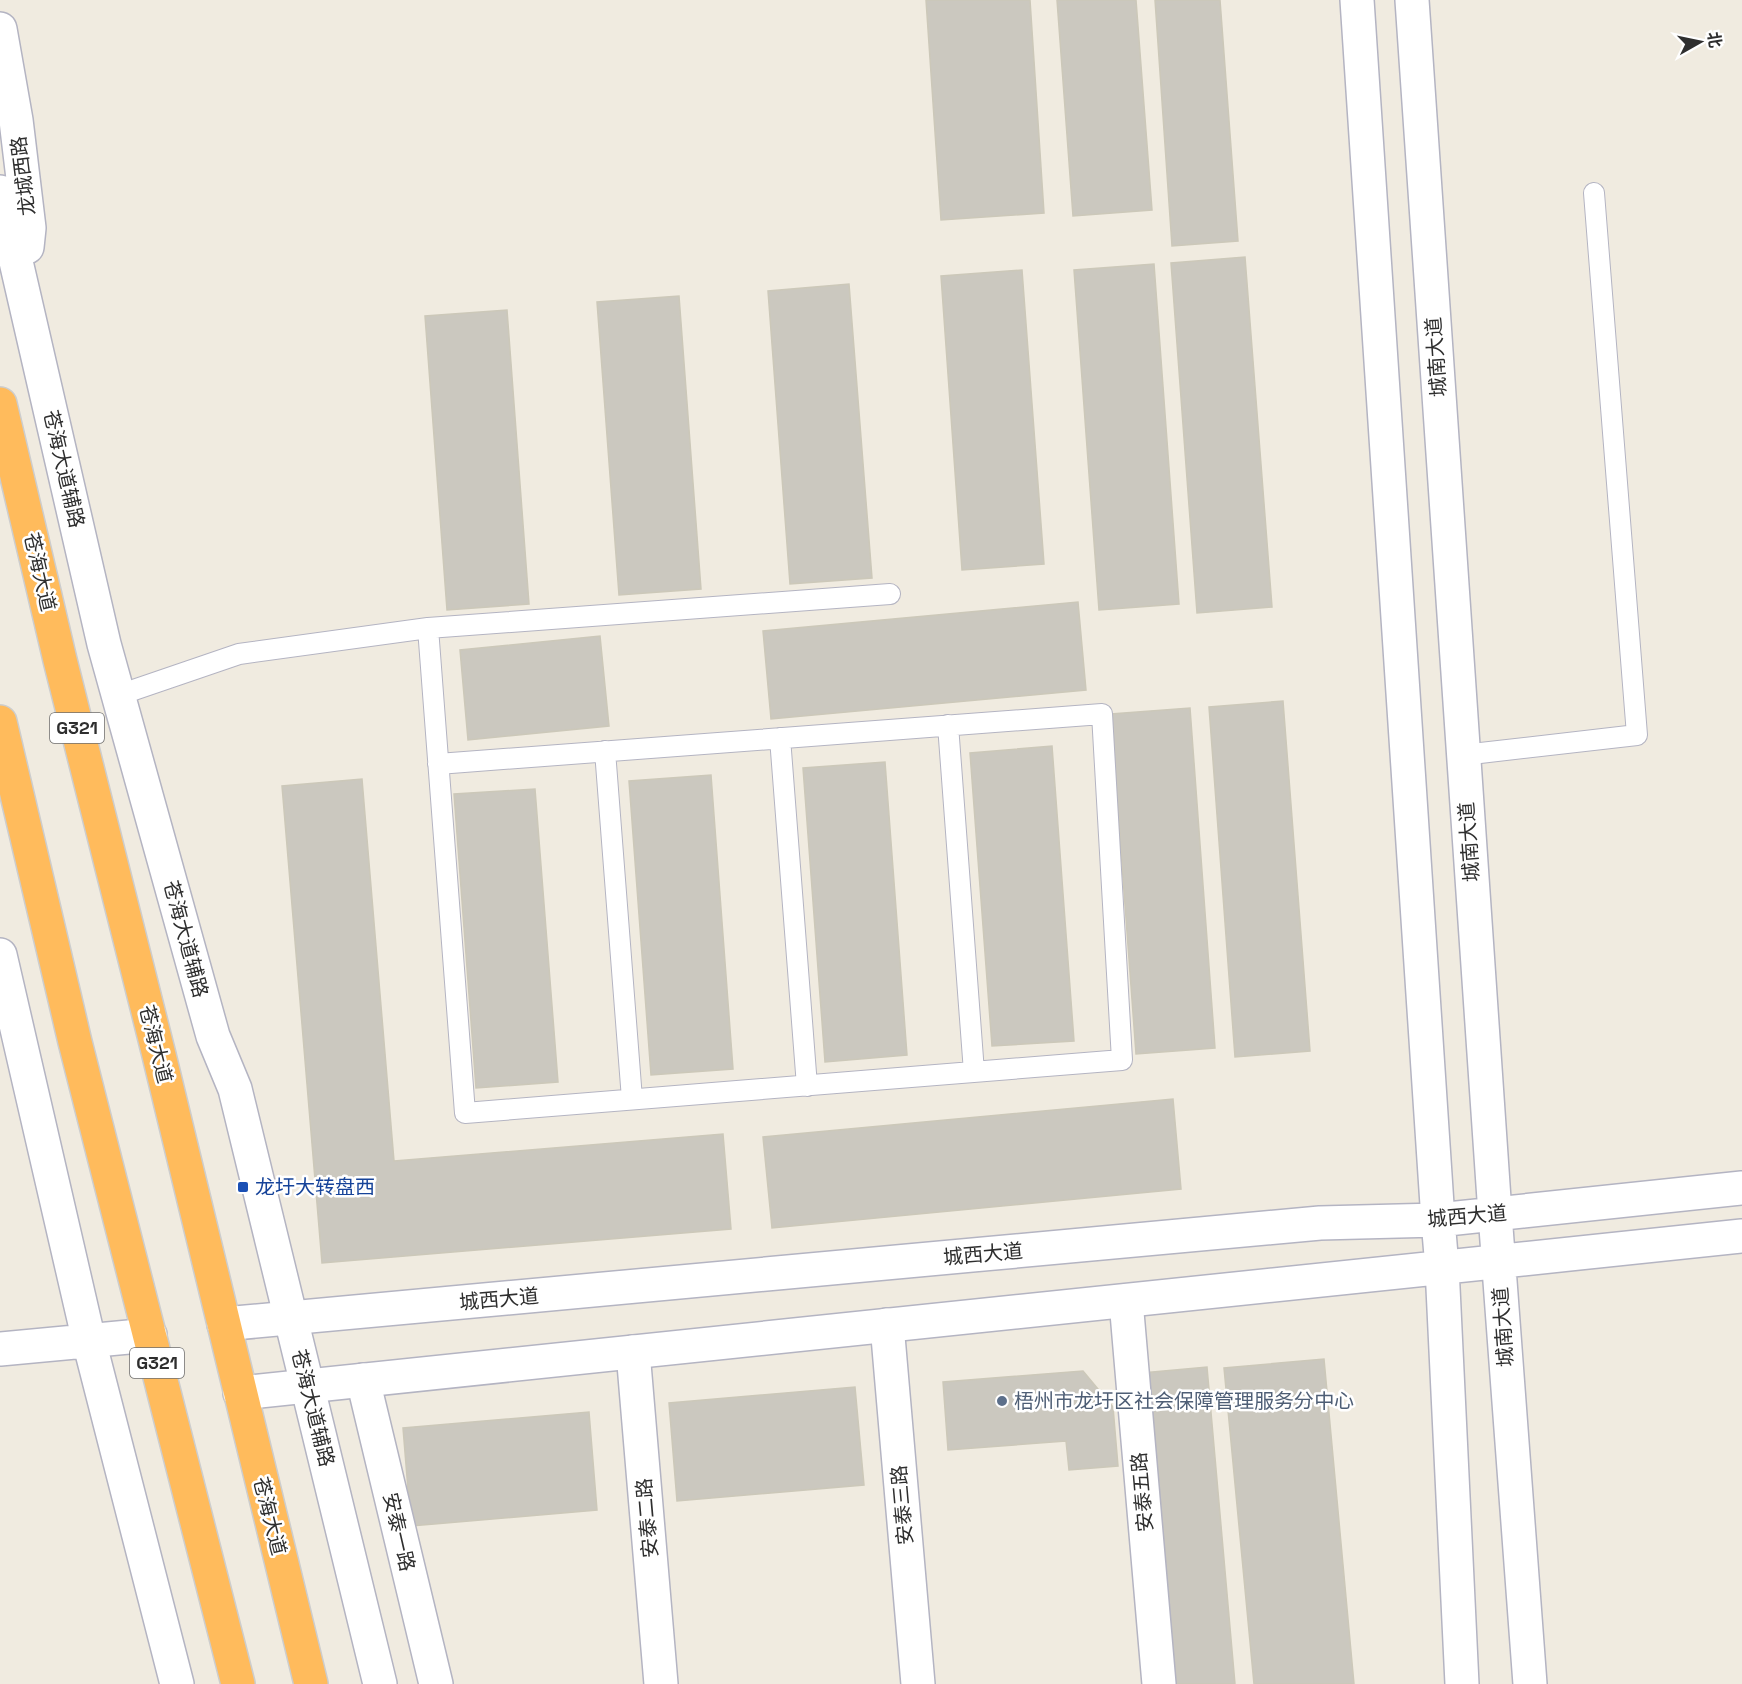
<svg xmlns="http://www.w3.org/2000/svg" width="1742" height="1684" font-family="'Space Grotesk','Noto Sans SC',sans-serif">
<style>
.building{fill:#cbc8bf;stroke:#ccc8b9;stroke-width:1.5}
.lines{fill:none;stroke-linecap:round;stroke-linejoin:round}
.lane-casing{stroke:#b4b4c2;stroke-width:22}
.street-casing{stroke:#b4b4c2;stroke-width:36}
.secondary-casing{stroke:#b4b4c2;stroke-width:36}
.highway-casing{stroke:#cdcdcd;stroke-width:36}
.lane{stroke:#fff;stroke-width:20}
.street{stroke:#fff;stroke-width:33}
.secondary{stroke:#fff;stroke-width:33}
.highway{stroke:#ffbb5c;stroke-width:33}
.transit-dot{fill:#1a4fb4;stroke:#fff;stroke-width:2}
.service-dot{fill:#5c6f8a;stroke:#fff;stroke-width:2}
.labels{text-anchor:middle;stroke-width:5;stroke-linejoin:round;paint-order:stroke}
.shield{fill:#fff;stroke:#6d6d6d;stroke-width:1.5}
.shield-label{font-size:18px;font-weight:bold;fill:#2e2e2e}
.street-label{font-size:20px;fill:#2e2e2e;stroke:#fff}
.transit-label{font-size:20px;fill:#164399;stroke:#fff;text-anchor:start}
.service-label{font-size:20px;fill:#4e5e75;stroke:#fff;text-anchor:start}
</style>
<rect width="100%" height="100%" fill="#f0ebe0"/>
<path class="building" d="M926 0H1030L1044 213 941 220Z
M1057 0H1136L1152 210 1073 216Z
M1155 0H1220L1238 241 1172 246Z
M1245 257 1272 607 1197 613 1171 263Z
M1154 264 1179 604 1099 610 1074 270Z
M1022 270 1044 564 962 570 941 276Z
M849 284 872 578 790 584 768 291Z
M679 296 701 589 619 595 597 302Z
M507 310 529 604 447 610 425 316Z
M1078 602 1086 690 771 719 763 631Z
M600 636 609 726 468 740 460 650Z
M1283 701 1310 1051 1235 1057 1209 707Z
M1190 708 1215 1048 1136 1054 1111 714Z
M1052 746 1074 1041 992 1046 970 753Z
M885 762 907 1055 825 1062 803 768Z
M711 775 733 1069 651 1075 629 781Z
M362 779 394 1161 723 1134 731 1229 322 1263 282 786Z
M535 789 558 1082 476 1088 454 794Z
M1173 1099 1181 1189 772 1228 763 1137Z
M1324 1359 1354 1684H1254L1224 1368Z
M1207 1367 1235 1684H1171L1142 1373Z
M1083 1371 1113 1407 1118 1466 1069 1470 1066 1441 948 1450 943 1382Z
M855 1387 864 1485 677 1501 669 1403Z
M589 1412 597 1510 411 1526 403 1428Z"/>
<g class="lines">
<defs>
<path id="lane" d="M428 628 465 1113 1122 1060 1102 714 438 764
M119 695 239 654 428 628 890 594
M948 725 974 1072
M780 738 807 1086
M605 751 632 1099
M1463 755 1637 735 1594 193"/>
<path id="street" d="M0 29 16 120 29 228 27 247
M0 192 104 644 213 1036 235 1089 380 1684
M0 955 89 1341 177 1684
M1126 1301 1159 1684
M887 1325 918 1684
M0 1349 150 1335
M633 1352 661 1684
M363 1380 436 1684"/>
<path id="secondary" d="M1357 0 1438 1220 1442 1267 1462 1684
M1412 0 1495 1214 1530 1684
M224 1324 1320 1223 1438 1220 1742 1188
M240 1393 1742 1236"/>
<path id="highway" d="M0 404 60 660 158 1051 311 1684
M0 722 75 1042 238 1684"/>
</defs>
<use href="#lane" class="lane-casing"/>
<use href="#street" class="street-casing"/>
<use href="#secondary" class="secondary-casing"/>
<use href="#highway" class="highway-casing"/>
<use href="#lane" class="lane"/>
<use href="#street" class="street"/>
<use href="#secondary" class="secondary"/>
<use href="#highway" class="highway"/>
</g>
<rect class="transit-dot" x="237" y="1181" width="12" height="12" rx="3"/>
<circle class="service-dot" cx="1002" cy="1401" r="6"/>
<g class="labels">
<g class="shield">
<rect x="50" y="713" width="54" height="30" rx="4.5"/>
<rect x="130" y="1348" width="54" height="30" rx="4.5"/>
</g>
<g class="shield-label">
<text x="77" y="734">G321</text>
<text x="157" y="1369">G321</text>
</g>
<g class="street-label">
<text transform="translate(23 176) rotate(-97)" y="7">龙城西路</text>
<text transform="translate(1436 357) rotate(-94)" y="7">城南大道</text>
<text transform="translate(64 469) rotate(77)" y="7">苍海大道辅路</text>
<text transform="translate(40 572) rotate(77)" y="7">苍海大道</text>
<text transform="translate(1469 842) rotate(-94)" y="7">城南大道</text>
<text transform="translate(186 939) rotate(75)" y="7">苍海大道辅路</text>
<text transform="translate(156 1044) rotate(76)" y="7">苍海大道</text>
<text transform="translate(1467 1216) rotate(-5)" y="7">城西大道</text>
<text transform="translate(983 1254) rotate(-5)" y="7">城西大道</text>
<text transform="translate(499 1299) rotate(-5)" y="7">城西大道</text>
<text transform="translate(1503 1327) rotate(-94)" y="7">城南大道</text>
<text transform="translate(313 1408) rotate(76)" y="7">苍海大道辅路</text>
<text transform="translate(1142 1492) rotate(-95)" y="7">安泰五路</text>
<text transform="translate(902 1505) rotate(-95)" y="7">安泰三路</text>
<text transform="translate(270 1516) rotate(76)" y="7">苍海大道</text>
<text transform="translate(647 1518) rotate(-95)" y="7">安泰二路</text>
<text transform="translate(399 1532) rotate(77)" y="7">安泰一路</text>
</g>
<g class="transit-label">
<text x="255" y="1194">龙圩大转盘西</text>
</g>
<g class="service-label">
<text x="1014" y="1408">梧州市龙圩区社会保障管理服务分中心</text>
</g>
</g>
<g transform="translate(1700 42) rotate(81)" stroke="#ffffff" stroke-width="4.5" paint-order="stroke">
<path d="M0-4.5L10 22L0 15L-10 22Z" fill="#2e2e2e"/>
<text y="-9" font-size="16" font-weight="bold" text-anchor="middle" fill="#2e2e2e">北</text>
</g>
</svg>
